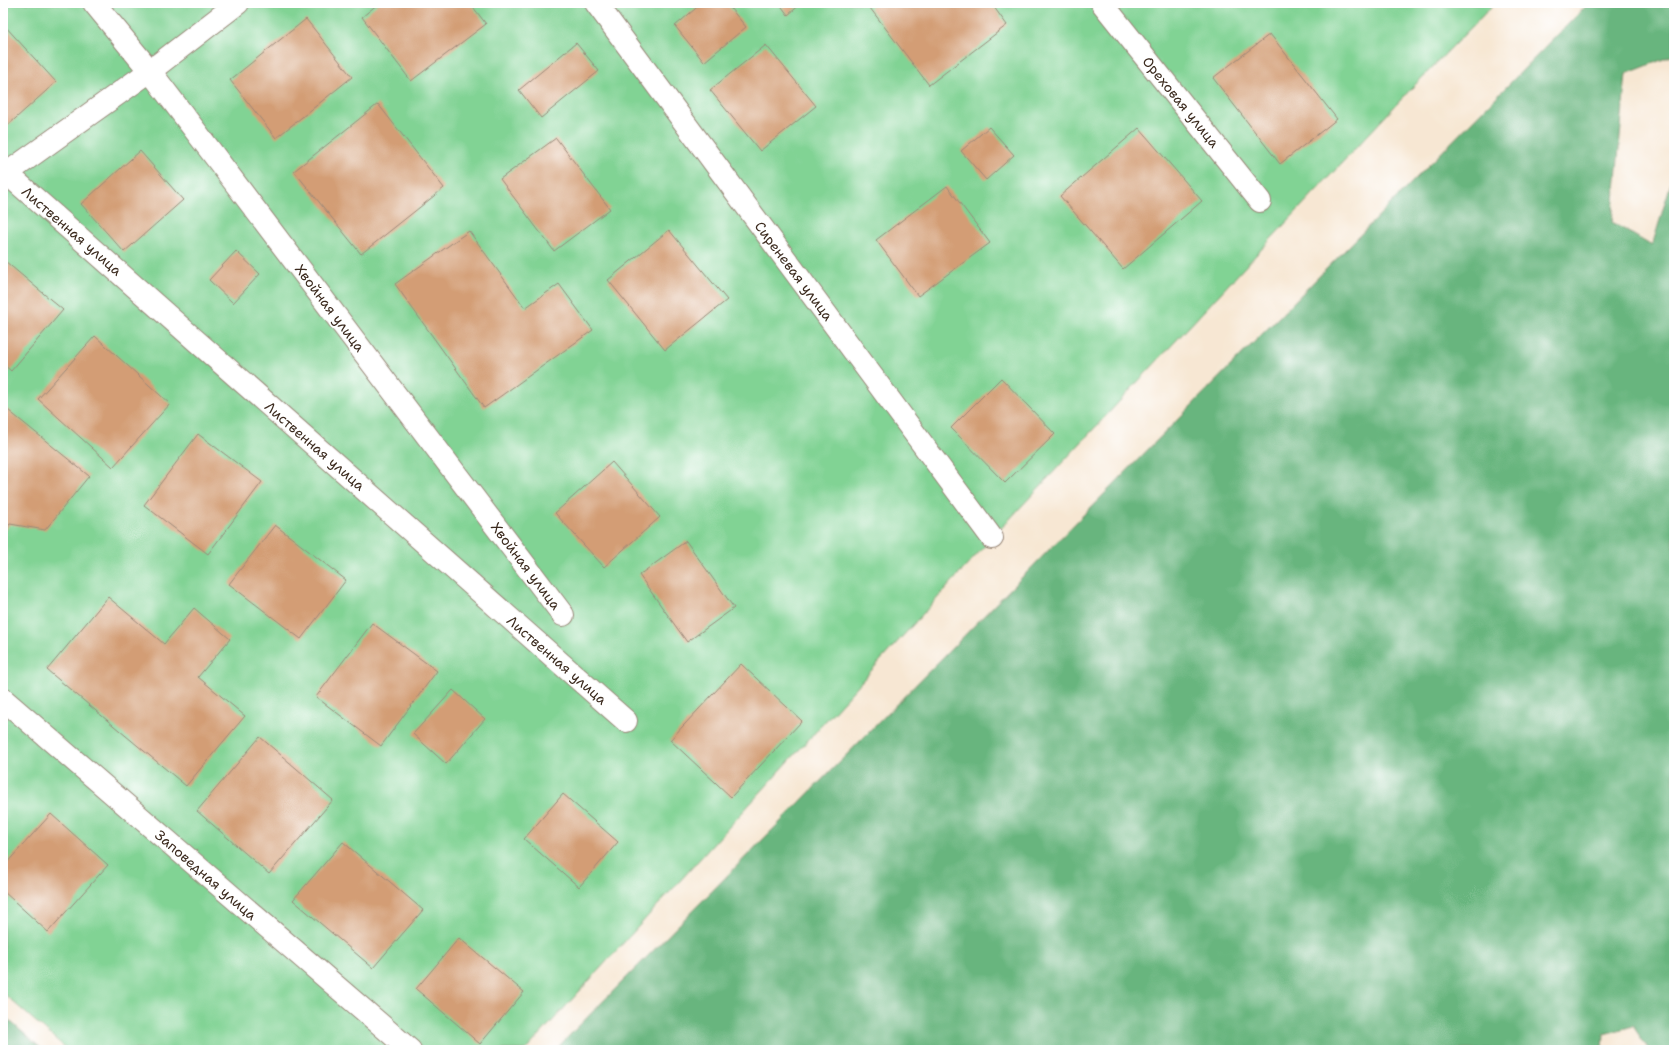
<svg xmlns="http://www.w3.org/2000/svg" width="1677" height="1053" font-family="'Shantell Sans',sans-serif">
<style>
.green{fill:#81d394;stroke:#5e7e59}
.forest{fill:#68b57e;stroke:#52704e}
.building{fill:#d39d74}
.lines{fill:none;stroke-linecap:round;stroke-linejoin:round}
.minor-casing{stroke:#998878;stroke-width:24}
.minor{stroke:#fff;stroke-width:22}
.labels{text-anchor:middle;stroke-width:3;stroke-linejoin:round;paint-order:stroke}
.street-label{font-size:14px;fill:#3b2a1e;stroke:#fff}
</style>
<rect width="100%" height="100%" fill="#fff"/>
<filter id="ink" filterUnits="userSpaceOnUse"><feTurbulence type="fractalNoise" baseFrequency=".025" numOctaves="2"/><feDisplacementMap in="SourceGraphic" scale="8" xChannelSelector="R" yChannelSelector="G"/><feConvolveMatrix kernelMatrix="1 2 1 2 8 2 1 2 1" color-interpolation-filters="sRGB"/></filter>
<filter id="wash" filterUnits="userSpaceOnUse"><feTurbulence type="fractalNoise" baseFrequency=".012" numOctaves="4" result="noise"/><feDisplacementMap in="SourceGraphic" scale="16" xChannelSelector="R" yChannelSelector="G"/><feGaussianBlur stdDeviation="0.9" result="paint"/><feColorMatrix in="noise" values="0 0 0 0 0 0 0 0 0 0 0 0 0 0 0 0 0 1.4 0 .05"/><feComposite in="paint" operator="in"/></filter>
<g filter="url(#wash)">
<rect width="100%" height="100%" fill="#f7e7d3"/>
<path class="green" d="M3 3H1495L1409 91 992 538 526 1050H68L3 993Z"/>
<path class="forest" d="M1589 3H1674V55L1626 74 1612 222 1652 246 1674 173V1050H1649L1633 1026 1604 1034 1603 1050H555Z
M3 1015 43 1050H3Z"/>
<g id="blocks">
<path class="building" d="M379 3H470L486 24 411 81 362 17Z
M702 3H726L746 27 704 62 675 26Z
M779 3H802L788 15Z
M877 3H991L1007 25 929 85 870 8Z
M306 19 352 77 276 138 230 80Z
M4 25 56 82 6 127 3 124Z
M1270 34 1337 119 1280 164 1213 78Z
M576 43 599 71 541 118 519 90Z
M766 45 816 106 760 151 710 90Z
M378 104 444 188 361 254 294 171Z
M989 127 1014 155 986 180 961 151Z
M1139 128 1202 201 1123 269 1060 196Z
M556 138 610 209 554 251 500 179Z
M140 151 183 200 124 252 81 204Z
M947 186 990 243 918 296 876 240Z
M669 230 727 300 665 350 608 280Z
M469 231 525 308 559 284 593 330 484 408 395 284Z
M236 251 260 274 233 303 209 280Z
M5 261 63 310 11 371 3 364V263Z
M95 336 170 404 113 467 38 399Z
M1001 378 1055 434 1005 483 951 428Z
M3 406 89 476 45 530 10 524 3 532Z
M198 434 262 482 208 554 144 505Z
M612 462 660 517 604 567 555 513Z
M275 525 346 580 301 639 229 584Z
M686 541 734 608 687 642 639 575Z
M108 597 164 644 194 608 230 639 198 677 245 716 186 786 47 670Z
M372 623 437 671 381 746 316 697Z
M741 664 802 721 731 797 670 740Z
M453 690 485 719 446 764 413 734Z
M260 737 333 800 269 874 197 811Z
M563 794 618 842 579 887 524 839Z
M51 814 108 865 48 932 3 891V867Z
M343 842 423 910 373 968 293 900Z
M459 938 524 992 480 1044 416 989Z"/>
</g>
</g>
<g filter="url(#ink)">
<use href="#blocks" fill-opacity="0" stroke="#998878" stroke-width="1"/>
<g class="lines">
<defs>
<path id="minor" d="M94 3 150 71 563 615
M596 3 992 538
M1102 3 1260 201
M3 170 626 721
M3 176 150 71 238 3
M3 699 410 1050"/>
</defs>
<use href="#minor" class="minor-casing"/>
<use href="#minor" class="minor"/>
</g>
</g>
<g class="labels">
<g class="street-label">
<text transform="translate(1181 102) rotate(51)" y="5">Ореховая улица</text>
<text transform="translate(72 231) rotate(41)" y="5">Лиственная улица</text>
<text transform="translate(794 271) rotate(53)" y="5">Сиреневая улица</text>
<text transform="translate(330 308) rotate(53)" y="5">Хвойная улица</text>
<text transform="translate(315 446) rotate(41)" y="5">Лиственная улица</text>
<text transform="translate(526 566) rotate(53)" y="5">Хвойная улица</text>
<text transform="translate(557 660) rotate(41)" y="5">Лиственная улица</text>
<text transform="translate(206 875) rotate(41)" y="5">Заповедная улица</text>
</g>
</g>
<rect width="1677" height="1053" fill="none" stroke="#fff" stroke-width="16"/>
</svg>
